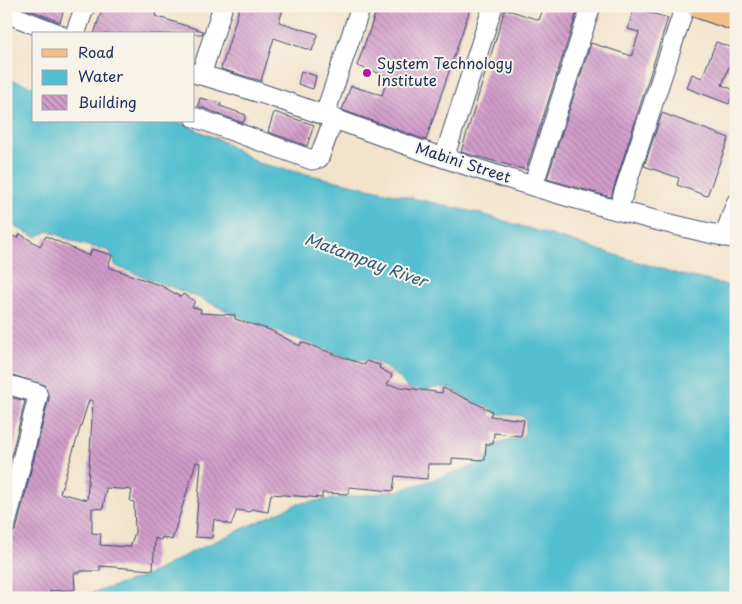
<svg xmlns="http://www.w3.org/2000/svg" width="742" height="604" font-family="'Playpen Sans',sans-serif">
<style>
.water{fill:#53becf;stroke:#377696}
.building{fill:url(#building-back-hatch);fill-rule:evenodd}
.lines{fill:none;stroke-linecap:round;stroke-linejoin:round}
.minor-casing{stroke:#3b4a6e;stroke-width:21}
.major-casing{stroke:#3b4a6e;stroke-width:26}
.minor{stroke:#fff;stroke-width:19}
.major{stroke:#f6be87;stroke-width:24}
.poi-dot{fill:#b5179e;stroke:#f7f3e8;stroke-width:2}
.labels{text-anchor:middle;stroke-width:4;stroke-linejoin:round;paint-order:stroke}
.poi-label{font-size:15px;fill:#1b2f5e;stroke:#f7f3e8;text-anchor:start}
.street-label{font-size:15px;fill:#1b2f5e;stroke:#f7f3e8}
.water-label{font-size:16px;font-style:italic;fill:#2c5a80;stroke:#f7f3e8}
</style>
<defs>
<pattern id="building-back-hatch" width="6" height="6" patternUnits="userSpaceOnUse" patternTransform="scale(1.25)"><rect width="6" height="6" fill="#d19cca"/><path d="M-1 5l2 2M0 0l6 6M5-1l2 2" fill="none" stroke="#a980a7"/></pattern>
</defs>
<rect width="100%" height="100%" fill="#f7f3e8"/>
<filter id="ink" filterUnits="userSpaceOnUse"><feTurbulence type="fractalNoise" baseFrequency=".02" numOctaves="2"/><feDisplacementMap in="SourceGraphic" scale="10" xChannelSelector="R" yChannelSelector="G"/><feConvolveMatrix kernelMatrix="1 2 1 2 8 2 1 2 1" color-interpolation-filters="sRGB"/></filter>
<filter id="wash" filterUnits="userSpaceOnUse"><feTurbulence type="fractalNoise" baseFrequency=".0096" numOctaves="4" result="noise"/><feDisplacementMap in="SourceGraphic" scale="20" xChannelSelector="R" yChannelSelector="G"/><feGaussianBlur stdDeviation="1.12" result="paint"/><feColorMatrix in="noise" values="0 0 0 0 0 0 0 0 0 0 0 0 0 0 0 0 0 1.4 0 .05"/><feComposite in="paint" operator="in"/></filter>
<g filter="url(#wash)">
<rect width="100%" height="100%" fill="#f2e3ca"/>
<path class="water" d="M6 78 34 87V121H177L222 141 258 163 478 213 678 274 736 287V598H76L144 577 192 552 299 503 398 491 485 462 494 445 524 436 526 420 522 416 496 414 490 408 467 399 452 389 441 387 420 391 409 389 398 377 379 363 367 359 355 360 256 324 197 297 118 267 115 265 110 251 77 243 49 231 36 237 6 222Z"/>
<g id="blocks">
<path class="building" d="M20 6H65L60 22Z
M103 6H158L155 16 203 31 202 34H94Z
M240 6H284L279 22 318 34 312 51 274 38 261 81 221 69Z
M378 6H471L426 140 342 110 351 86 382 95 388 76 357 66Z
M544 6H579L526 170 461 152 505 9 539 20Z
M634 8 668 18 611 197 547 179 591 43 632 56 639 32 628 29Z
M716 42 736 49 722 85 734 90 729 104 687 88 692 74 702 78Z
M301 71 316 76 313 89 298 84Z
M200 98 221 103 220 106 246 115 243 123 198 106Z
M274 112 314 125 307 146 268 132Z
M662 113 729 138 707 196 677 185 679 178 644 166Z
M6 234 18 238 20 234 40 246 46 236 89 256 92 249 112 255 108 267 162 286 181 297 183 294 195 301 192 307 201 309 200 313 235 315V319L270 330 300 346 301 342 365 365 366 361 380 365 379 368 392 375 387 385 442 393 443 388 492 411 490 416 524 420 521 436 494 433 493 444H486L485 460 452 458V464H428L427 479 395 476 393 491 349 487V494L322 493V498L271 494 268 512 251 509 250 512 237 510 231 525 214 519 212 538 195 537 201 463 196 462 172 540 162 537 161 540 155 538 153 570 100 566V571H80V573H74L75 590 50 591V598H6V535L14 532 17 527 49 398 44 385 6 373ZM89 400 93 401 87 500 60 493ZM106 488 132 490 130 501 134 502 135 532 130 547 100 545 101 534 92 533V508L103 509Z
M6 396 25 401 6 477Z"/>
</g>
</g>
<g filter="url(#ink)">
<use href="#blocks" fill-opacity="0" stroke="#3b4a6e" stroke-width="1"/>
<g class="lines">
<defs>
<path id="minor" d="M6 13 59 34
M75 34 85 6
M194 73C279 96 361 130 444 158 540 190 638 218 736 239
M201 75 223 6
M325 114 361 6
M194 117 312 160 319 158 334 118
M444 158 493 6
M533 186 591 6
M618 210 685 6
M724 237 736 203
M6 384 37 393 38 396 6 524"/>
<path id="major" d="M699 6 736 19"/>
</defs>
<use href="#minor" class="minor-casing"/>
<use href="#major" class="major-casing"/>
<use href="#minor" class="minor"/>
<use href="#major" class="major"/>
</g>
</g>
<circle class="poi-dot" cx="367" cy="73" r="5"/>
<g class="labels">
<g class="poi-label">
<text x="377" y="69">System Technology<tspan x="377" dy="17">Institute</tspan></text>
</g>
<g class="street-label">
<text transform="translate(463 163) rotate(18)" y="5">Mabini Street</text>
</g>
<g class="water-label">
<text transform="translate(366 260) rotate(20)" y="6">Matampay River</text>
</g>
</g>
<rect width="742" height="604" fill="none" stroke="#f7f3e8" stroke-width="25"/>
<rect x="32" y="32" width="162" height="90" fill="#f7f3e8" stroke="#9fa5b1"/>
<rect x="42" y="49" width="25" height="8" fill="#f6be87" stroke="#9fa5b1"/>
<text x="78" y="58" font-size="15" fill="#1b2f5e">Road</text>
<rect x="42" y="70" width="25" height="15" fill="#53becf" stroke="#9fa5b1"/>
<text x="78" y="82" font-size="15" fill="#1b2f5e">Water</text>
<rect x="42" y="95" width="25" height="15" fill="url(#building-back-hatch)" stroke="#9fa5b1"/>
<text x="78" y="108" font-size="15" fill="#1b2f5e">Building</text>
</svg>
